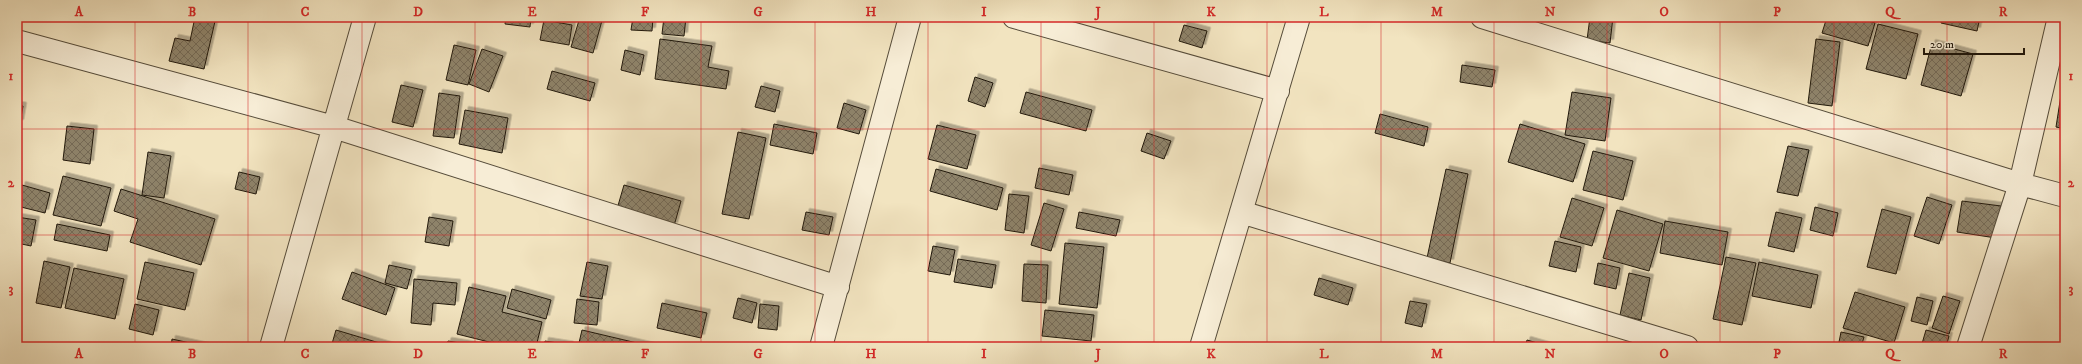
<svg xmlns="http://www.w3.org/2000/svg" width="2082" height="364" font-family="'IM FELL DW Pica',serif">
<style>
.building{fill:url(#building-cross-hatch);stroke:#22190d;filter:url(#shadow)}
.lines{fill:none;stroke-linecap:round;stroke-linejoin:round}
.minor-casing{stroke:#564c3a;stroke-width:24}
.minor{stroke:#f7edd6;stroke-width:22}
.grid{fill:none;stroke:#d62828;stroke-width:1;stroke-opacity:0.55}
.neatline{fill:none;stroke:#d62828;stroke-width:1.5}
.grid-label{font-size:13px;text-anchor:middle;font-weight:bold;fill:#d62828}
</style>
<defs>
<pattern id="building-cross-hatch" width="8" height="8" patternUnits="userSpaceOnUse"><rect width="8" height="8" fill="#8e836a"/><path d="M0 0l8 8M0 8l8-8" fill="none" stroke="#746a56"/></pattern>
<filter id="shadow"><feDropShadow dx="3.5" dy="-3.5" stdDeviation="0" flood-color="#0004"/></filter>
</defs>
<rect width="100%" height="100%" fill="#f2e4c0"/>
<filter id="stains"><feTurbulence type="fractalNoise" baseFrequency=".005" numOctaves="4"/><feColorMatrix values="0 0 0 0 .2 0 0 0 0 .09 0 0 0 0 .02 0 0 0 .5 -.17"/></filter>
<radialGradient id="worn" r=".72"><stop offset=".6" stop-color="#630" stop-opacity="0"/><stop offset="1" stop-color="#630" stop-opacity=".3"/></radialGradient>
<path class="building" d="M195 17H216L204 69 169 61 175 38 190 41Z
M506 17H531L530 27 505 24Z
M580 17H603L593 53 571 47Z
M633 17H653L652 31 631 30Z
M664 17H686L684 36 662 34Z
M1590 17H1613L1610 43 1587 40Z
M1827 17H1855L1875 23 1868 46 1822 33Z
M1942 17H1980L1977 31 1941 23Z
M544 20 572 25 569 45 540 40Z
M1878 24 1918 34 1906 79 1866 69Z
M1184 25 1207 31 1202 48 1179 41Z
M660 39 712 46 708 67 729 71 726 89 655 79Z
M1816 39 1840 42 1832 106 1808 103Z
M1932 43 1973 54 1961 96 1921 85Z
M454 45 476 50 468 85 446 80Z
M482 49 503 56 489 92 469 84Z
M625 50 644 55 640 75 621 70Z
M1462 65 1495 70 1492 87 1460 82Z
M552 71 595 83 590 101 547 89Z
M975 77 993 83 985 107 968 101Z
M2063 82H2065V129L2056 127Z
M401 85 423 90 413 127 392 122Z
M761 86 780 91 775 112 755 107Z
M1026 92 1092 110 1086 131 1020 113Z
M1572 92 1611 98 1605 141 1565 135Z
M439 93 460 96 454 138 433 136Z
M844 103 866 110 859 134 837 128Z
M17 105 23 106 20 123H17Z
M465 110 508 118 502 153 459 144Z
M1380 114 1428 127 1424 146 1375 133Z
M774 124 817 133 813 154 770 145Z
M1520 124 1585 144 1573 182 1508 162Z
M937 125 976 135 967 169 928 159Z
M67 126 94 129 90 164 63 160Z
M738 132 766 138 749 219 722 214Z
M1147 133 1171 141 1164 159 1141 151Z
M1788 146 1809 150 1798 196 1777 192Z
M1593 151 1633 161 1623 200 1583 190Z
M148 152 171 156 164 198 142 195Z
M1039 168 1073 175 1069 195 1035 188Z
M936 169 1003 188 997 210 930 191Z
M1446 169 1468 174 1450 263 1427 258Z
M239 172 260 177 256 194 235 189Z
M63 176 111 188 101 226 53 215Z
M22 185 50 193 45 213 17 206Z
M624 185 681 201 674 226 617 209Z
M121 189 215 219 201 265 130 242 138 219 114 211Z
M1009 194 1029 196 1024 233 1005 230Z
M1927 197 1952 205 1939 244 1914 236Z
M1572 198 1604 208 1592 246 1560 237Z
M1962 201 2001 206 1996 238 1957 232Z
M1044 203 1064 209 1051 251 1031 245Z
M1815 207 1838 213 1833 236 1810 230Z
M1882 209 1911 217 1896 274 1867 267Z
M1617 210 1663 224 1649 271 1603 258Z
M806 212 833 217 829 235 802 230Z
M1079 212 1120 220 1116 236 1076 228Z
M1776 212 1802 218 1794 252 1768 246Z
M17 217 36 220 31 246 17 243Z
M429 217 453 221 449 246 425 242Z
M1665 221 1728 232 1722 265 1660 253Z
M57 224 110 235 107 251 54 240Z
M1555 241 1581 247 1576 272 1549 266Z
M1065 243 1104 247 1097 308 1059 304Z
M933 246 955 250 950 275 928 271Z
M1726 257 1756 263 1742 325 1713 319Z
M958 259 996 265 992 288 954 282Z
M44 261 70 267 61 308 36 303Z
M145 262 194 273 185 310 137 299Z
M587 262 608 266 602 299 580 296Z
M1759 262 1818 275 1811 308 1752 296Z
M1598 263 1620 268 1616 289 1594 284Z
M1024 264 1048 265 1046 303 1022 301Z
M389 265 412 270 407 289 385 283Z
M74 268 124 279 115 319 65 308Z
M352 272 395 288 386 315 342 299Z
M1629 273 1650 278 1641 320 1620 315Z
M1319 278 1353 288 1348 305 1314 295Z
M414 279 457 283 455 305 433 303 431 325 411 323Z
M469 287 506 296 502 312 542 322 536 347H509L457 334Z
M512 289 551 300 546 319 507 308Z
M1855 292 1905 307 1894 343 1843 328Z
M1943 296 1960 301 1949 334 1932 328Z
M1917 297 1933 301 1927 325 1911 321Z
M738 298 757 303 752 323 733 318Z
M577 299 599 302 597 325 574 323Z
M1410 301 1427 304 1422 327 1405 323Z
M662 303 707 313 701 338 657 328Z
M135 304 159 310 153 335 129 329Z
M760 304 779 306 777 330 758 328Z
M1045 310 1094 315 1091 341 1042 336Z
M336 330 393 347H331Z
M582 330 654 347H578Z
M1926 330 1949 336 1946 347H1921Z
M1841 332 1864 337 1861 347H1838Z
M172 339 208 347H171Z
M1527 340 1551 347H1525Z
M448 341 484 347H446Z
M545 341 570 345 569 347H544Z"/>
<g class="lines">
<defs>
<path id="minor" d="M1014 17 1278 91
M1482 17 2020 184 2065 196
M17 41 334 127 838 287
M1241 212 1687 347
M271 347 365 17
M821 347 910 17
M1201 347 1299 17
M1968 347 2020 184 2059 17"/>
</defs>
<use href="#minor" class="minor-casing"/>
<use href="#minor" class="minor"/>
</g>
<path class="grid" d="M135 17V347M248 17V347M362 17V347M475 17V347M588 17V347M701 17V347M815 17V347M928 17V347M1041 17V347M1154 17V347M1267 17V347M1381 17V347M1494 17V347M1607 17V347M1720 17V347M1834 17V347M1947 17V347M17 129H2065M17 235H2065"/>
<rect width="2082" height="364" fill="none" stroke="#f2e4c0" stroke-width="44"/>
<path d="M1924 48v6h100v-6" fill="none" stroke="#22190d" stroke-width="2"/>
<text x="1930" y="48" font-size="12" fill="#22190d" stroke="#f7edd6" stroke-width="3" paint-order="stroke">20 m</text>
<rect x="22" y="22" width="2038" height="320" class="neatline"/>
<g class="grid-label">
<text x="79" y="16">A</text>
<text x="192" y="16">B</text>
<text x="305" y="16">C</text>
<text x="418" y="16">D</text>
<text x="532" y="16">E</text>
<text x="645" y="16">F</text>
<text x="758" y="16">G</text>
<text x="871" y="16">H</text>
<text x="984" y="16">I</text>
<text x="1098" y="16">J</text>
<text x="1211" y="16">K</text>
<text x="1324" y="16">L</text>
<text x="1437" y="16">M</text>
<text x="1550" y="16">N</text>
<text x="1664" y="16">O</text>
<text x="1777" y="16">P</text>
<text x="1890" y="16">Q</text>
<text x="2003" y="16">R</text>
<text x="11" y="80">1</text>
<text x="2071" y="80">1</text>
<text x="11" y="187">2</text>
<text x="2071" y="187">2</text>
<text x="11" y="293">3</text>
<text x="2071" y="293">3</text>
<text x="79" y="358">A</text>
<text x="192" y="358">B</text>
<text x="305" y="358">C</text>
<text x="418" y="358">D</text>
<text x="532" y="358">E</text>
<text x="645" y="358">F</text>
<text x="758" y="358">G</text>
<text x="871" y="358">H</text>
<text x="984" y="358">I</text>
<text x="1098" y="358">J</text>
<text x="1211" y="358">K</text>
<text x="1324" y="358">L</text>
<text x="1437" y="358">M</text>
<text x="1550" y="358">N</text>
<text x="1664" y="358">O</text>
<text x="1777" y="358">P</text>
<text x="1890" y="358">Q</text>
<text x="2003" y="358">R</text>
</g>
<rect width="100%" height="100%" filter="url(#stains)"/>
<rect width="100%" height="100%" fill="url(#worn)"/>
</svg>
